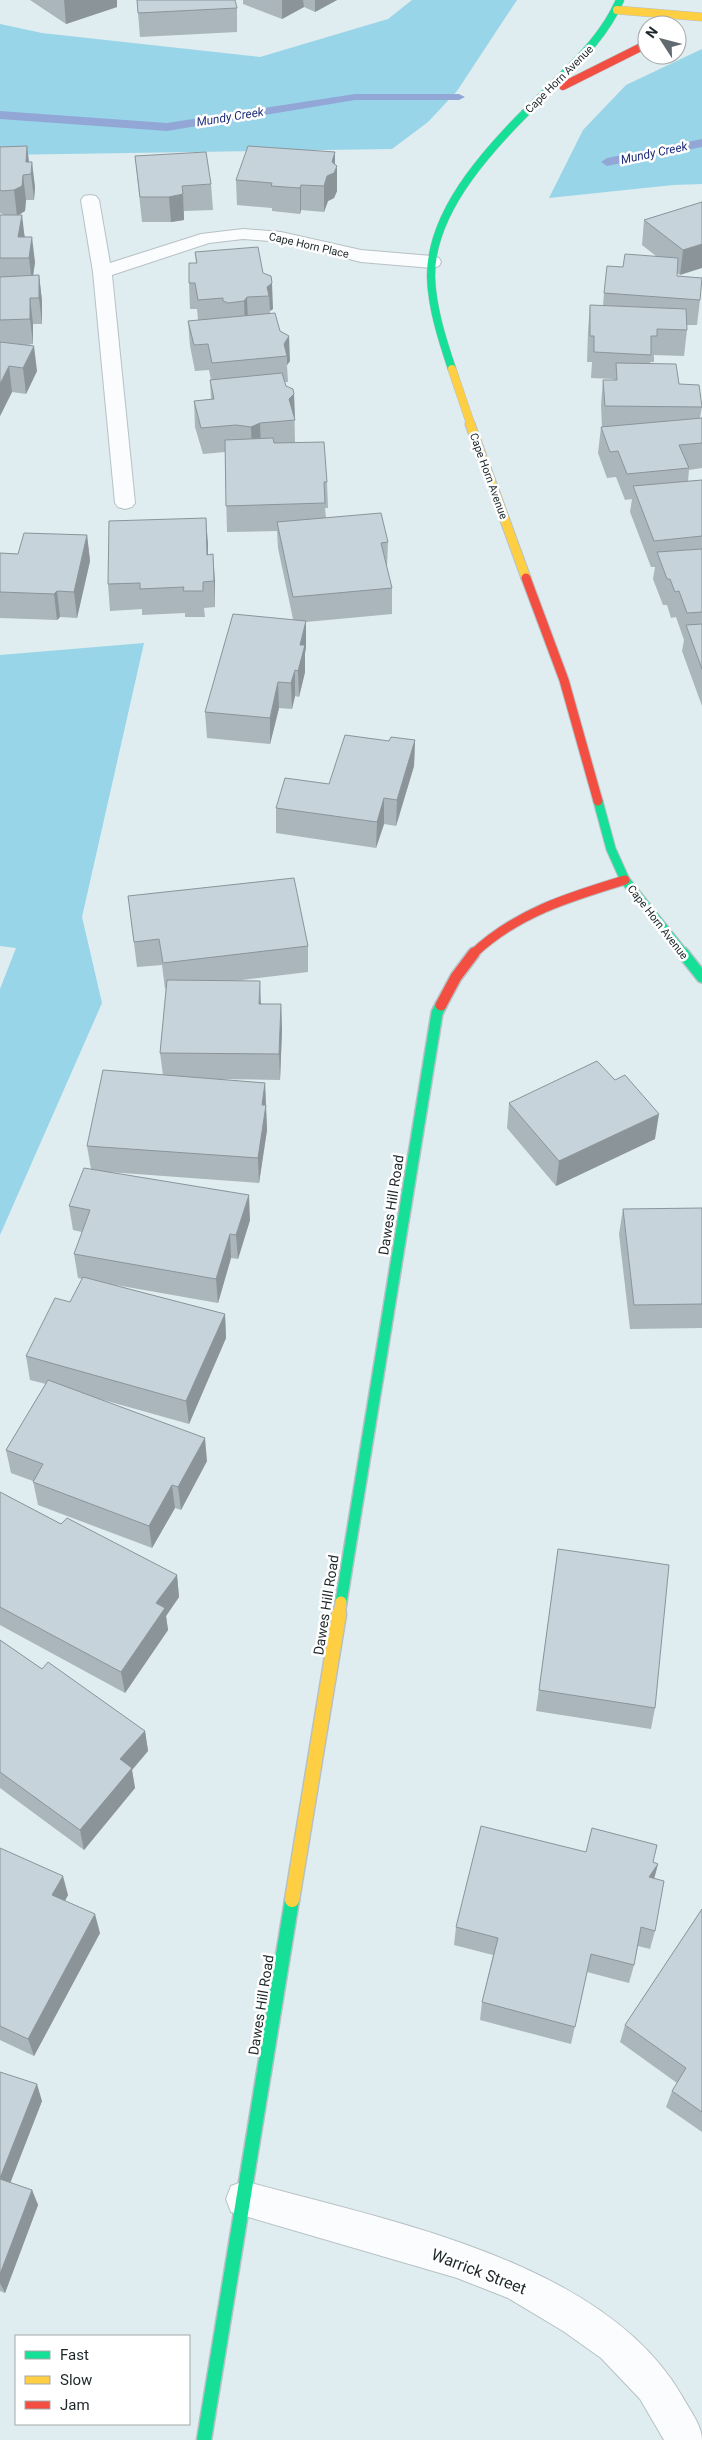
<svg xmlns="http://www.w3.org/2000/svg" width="702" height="2440" font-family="Roboto,sans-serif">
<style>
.forest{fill:#98d5e8}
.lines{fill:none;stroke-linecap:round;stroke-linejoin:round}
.stream{fill:#93a7d7;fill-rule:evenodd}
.street-casing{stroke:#b7c1c5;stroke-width:2}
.fast-far3-casing{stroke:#b7c1c5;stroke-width:9}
.fast-far2-casing{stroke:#b7c1c5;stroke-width:11}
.fast-far1-casing{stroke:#b7c1c5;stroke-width:14}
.fast-casing{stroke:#b7c1c5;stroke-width:17}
.slow-far3-casing{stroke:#b7c1c5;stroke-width:9}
.slow-far2-casing{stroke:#b7c1c5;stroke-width:11}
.slow-far1-casing{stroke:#b7c1c5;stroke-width:14}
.slow-casing{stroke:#b7c1c5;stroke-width:17}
.jam-far2-casing{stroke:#b7c1c5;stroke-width:9}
.jam-far1-casing{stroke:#b7c1c5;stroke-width:11}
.jam-casing{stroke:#b7c1c5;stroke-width:14}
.street{fill:#fafcfd;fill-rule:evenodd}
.fast-far3{stroke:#16e098;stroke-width:8}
.fast-far2{stroke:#16e098;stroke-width:9}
.fast-far1{stroke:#16e098;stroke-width:11}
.fast{stroke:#16e098;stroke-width:14}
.slow-far3{stroke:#ffcf43;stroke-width:8}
.slow-far2{stroke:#ffcf43;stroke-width:9}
.slow-far1{stroke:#ffcf43;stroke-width:11}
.slow{stroke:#ffcf43;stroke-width:14}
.jam-far2{stroke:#f24e42;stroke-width:8}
.jam-far1{stroke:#f24e42;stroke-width:9}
.jam{stroke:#f24e42;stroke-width:11}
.wall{fill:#aab5bc}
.shaded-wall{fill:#8b9499}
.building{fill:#c6d3db;stroke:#8b9499}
.labels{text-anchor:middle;stroke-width:5;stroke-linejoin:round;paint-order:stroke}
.far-street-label{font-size:11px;fill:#1d2629;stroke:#fff}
.far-water-label{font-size:12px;font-style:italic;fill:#1c2c7a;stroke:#fff}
.street-label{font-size:14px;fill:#1d2629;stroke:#fff}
.near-street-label{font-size:16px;fill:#1d2629;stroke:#fff}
</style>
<rect width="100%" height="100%" fill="#dfecf0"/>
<path class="forest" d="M412 0H517L457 91 428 122 392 149 0 155V24L42 33 260 57 388 19Z
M702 49V184L673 185 549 198 583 130 626 85Z
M144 643 82 917 102 1003 0 1235V989L16 948 0 946V655Z"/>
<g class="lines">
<path class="stream" d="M355 94H459L465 97 459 100H355L167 131 0 119V111L167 123Z
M702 139V147L607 166 601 162 607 158Z"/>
<defs>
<path id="street" d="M90 195 96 196 99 200 110 263 201 234 243 229 281 232 361 250 432 256 439 258 441 262 439 266 432 268 361 262 281 242 243 239 209 243 112 275 135 503 132 507 125 509 118 507 115 503 93 272 81 200 84 196Z
M244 2181C384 2220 604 2260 682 2396 689 2409 702 2425 702 2440H664L640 2399 601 2358 563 2331 508 2298 457 2278 231 2212 226 2199 231 2186Z"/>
<path id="fast-far3" d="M452 369C442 339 432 308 431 277 430 203 504 134 552 86 579 59 605 35 620 0"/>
<path id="fast-far2" d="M598 801 611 849 625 880 684 954"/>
<path id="fast-far1" d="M683 953 702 977
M341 1602 437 1013 441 1005"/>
<path id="fast" d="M204 2440 292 1900"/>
<path id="slow-far3" d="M617 10 702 17
M452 369 471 425"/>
<path id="slow-far2" d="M470 424 526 578"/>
<path id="slow-far1" d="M339 1615 341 1602"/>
<path id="slow" d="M292 1900 339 1614"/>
<path id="jam-far2" d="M563 86 647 44"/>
<path id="jam-far1" d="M526 578 564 680 598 801
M473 954C516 913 569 897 625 880"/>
<path id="jam" d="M441 1005 456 977 474 953"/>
</defs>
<use href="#street" class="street-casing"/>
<use href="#fast-far3" class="fast-far3-casing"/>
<use href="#fast-far2" class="fast-far2-casing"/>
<use href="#fast-far1" class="fast-far1-casing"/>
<use href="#fast" class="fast-casing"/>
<use href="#slow-far3" class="slow-far3-casing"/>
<use href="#slow-far2" class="slow-far2-casing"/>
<use href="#slow-far1" class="slow-far1-casing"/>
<use href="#slow" class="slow-casing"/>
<use href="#jam-far2" class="jam-far2-casing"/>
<use href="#jam-far1" class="jam-far1-casing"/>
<use href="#jam" class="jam-casing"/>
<use href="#street" class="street"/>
<use href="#fast-far3" class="fast-far3"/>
<use href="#fast-far2" class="fast-far2"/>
<use href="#fast-far1" class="fast-far1"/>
<use href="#fast" class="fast"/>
<use href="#slow-far3" class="slow-far3"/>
<use href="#slow-far2" class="slow-far2"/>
<use href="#slow-far1" class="slow-far1"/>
<use href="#slow" class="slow"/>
<use href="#jam-far2" class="jam-far2"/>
<use href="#jam-far1" class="jam-far1"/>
<use href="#jam" class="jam"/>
</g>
<path class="wall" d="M30 0H117V7L66 24Z
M137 0 237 8V32L140 37Z
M243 0H337L315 12 304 7 282 19 243 4Z
M27 146 29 162 35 187 34 200H26L25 211 18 215 25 237 35 262 33 276 39 275 42 301V324H33V344L27 345 37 371 26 394 12 392 0 416V215H4L0 213V147Z
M335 152V164L337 191 334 198 328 201 324 212 301 210 300 214 272 211V208L237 205 236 180Z
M135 156 211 184 213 210 184 211V220L171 222H142Z
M702 202 680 275 677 273V276L700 300 697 325H687V330L684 356 654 355V362H651L650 363 679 384 702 407 700 418H702V468L689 470 688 481 702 480V706L682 651 684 640 676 617 671 618 667 605H663L653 579 655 567H651L630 512 632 499 625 500 616 477 607 478 598 453 601 427H602L601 405 603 380H614V379L591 378 592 362H587L588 331 590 305 603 306 604 293 623 267 656 256 642 245 644 220Z
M195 252 263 273 273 309 270 311V313L280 331 290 361 287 365 288 382H284L286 386 294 394 295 443 327 482 328 508H325L326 518 388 542 387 568 392 588V614L306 622V647L305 653V672L299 697 295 696 292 709 279 708 270 744 207 738 205 712 293 619 278 548 277 531 227 532 225 452 203 454 195 427 194 401 211 399 210 380H211L209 370 195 371 190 346 188 321 198 320 197 309H190L189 283 196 263Z
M206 518 208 555 215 581V607L204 608 205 617H185V613L142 615V609L110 611 108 584Z
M87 535 90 561 77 618 60 617 57 620 0 618V553L18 554Z
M415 740 414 766 396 826 384 824 376 848 276 833V808L329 784 389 741Z
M128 896 308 946V972L234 981 261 1004H281L282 1030 280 1080 217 1079 265 1083 267 1130 259 1183 109 1172 250 1220 238 1259 231 1258 218 1303 110 1284 225 1314 226 1338 189 1424 100 1399 207 1461 181 1510 175 1508 152 1548 38 1505 33 1481 11 1473 6 1450 46 1384 30 1380 26 1356 70 1302 82 1279 78 1278 74 1254 82 1232 73 1230 69 1206 91 1169 87 1146 163 1075 160 1053 166 988 165 989 162 965 137 967Z
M509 1103 655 1139 556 1186 507 1128Z
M702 1208V1328L630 1329 619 1234 623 1209Z
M0 1492 61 1524 177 1575 179 1597 166 1616 168 1630 125 1693 0 1625Z
M558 1549 655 1708 651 1729 536 1711Z
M0 1640 42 1669 145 1731 148 1751 132 1770 135 1788 84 1850 0 1788Z
M0 1848 68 1895 65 1901 100 1933 34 2056 0 2040Z
M586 1852 653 1862 658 1864 654 1878 655 1931 650 1949 638 1946 634 1965 629 1983 587 1972 571 2044 480 2020 482 2002 493 1955 454 1945 456 1927Z
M702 1909V2132L666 2107 672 2091 677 2083 620 2042 625 2025Z
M0 2072 42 2101 10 2182 32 2190 38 2205 5 2293 0 2291Z"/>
<path class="shaded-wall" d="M64 0H117V7L66 24Z
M282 0H303L304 7 282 19Z
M315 0H337L315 12Z
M27 146 30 171 26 162Z
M335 152V171L337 166V191L334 198 328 201 324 212V186Z
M32 162 35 187 34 200 31 174Z
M23 175 26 200 25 211 17 216 14 190Z
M301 185V210L300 214V188Z
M183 194 184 220 171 222 169 197Z
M22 215 25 240 18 237Z
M32 237 35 262 32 283 29 258Z
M702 244V268L680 275 683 250Z
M39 275 42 301V324L39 298Z
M272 283 273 309 270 311 269 296 267 287Z
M247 297 248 322 245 327 244 301Z
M30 298 33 324V344L30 319Z
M289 336 290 361 287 365V356L284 344Z
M34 346 37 371 26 394 23 368Z
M9 366 12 392 0 416V384Z
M294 394 295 420 289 399Z
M260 423 261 449 252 453 251 427Z
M206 518 208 544V581L207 555Z
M87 535 90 561 77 618 74 592Z
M213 554 215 581V607L214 581Z
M57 591 60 617 57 620 54 594Z
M306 621V647L305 653V672L299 697 298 671 300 645Z
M295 670V696L292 709 291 683Z
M278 682 279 708 270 744V718Z
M415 740 414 766 396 826 397 800Z
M384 798V824L376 848 377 822Z
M260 981 261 1006 259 1004Z
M281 1004 282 1030 280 1080 279 1054Z
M265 1083 267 1130 259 1183 258 1158 262 1105Z
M659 1114 655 1139 556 1186 559 1161Z
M249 1195 250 1220 238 1259 236 1235Z
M230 1234 231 1258 218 1303 216 1279Z
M225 1314 226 1338 189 1424 186 1401Z
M205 1438 207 1461 181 1510 178 1487Z
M172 1485 175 1508 152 1548 149 1526Z
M177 1575 179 1597 166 1616 168 1630 125 1693 121 1672 156 1603Z
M145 1731 148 1751 132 1770 135 1788 84 1850 80 1830 120 1759Z
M658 1864 653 1883 649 1877Z
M63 1876 68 1895 57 1914 52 1895Z
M95 1914 100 1933 34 2056 28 2039Z
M37 2084 42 2101 6 2194 0 2178Z
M32 2190 38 2205 5 2293 0 2283V2274Z"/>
<path class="building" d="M137 0H235L237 8 138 13Z
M27 146 26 162H32L31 174 23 175 22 186 14 190 2 191 0 190V147Z
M248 146 335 152 332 162 337 166 334 173 327 176 324 186 301 185 300 188 271 186 272 183 236 180Z
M206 152 211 184 182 186 183 194 169 197H140L135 156Z
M702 202V244L683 250 644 220Z
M0 215H22L18 237H32L29 258H0Z
M258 247 263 273 271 276 272 283 267 287 269 296 247 297 244 301 228 303 223 301V298L198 300 195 283H189V263H197L195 252Z
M625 254 678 258 677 276 702 278 700 300 604 293 607 266 623 267Z
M39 275V298H30V319L0 320V277Z
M590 305 686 309 687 330 657 329V336H651V355L594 352V336H590Z
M275 313 280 331 289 336 284 344 287 356 212 363 208 344 194 345 188 321Z
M0 342 34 346 23 368 9 366 0 384Z
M616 363 676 364 679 384 699 385 702 407 605 406 603 380H617Z
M282 373 286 386 293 389 294 394 289 399 295 420 260 423 251 427 236 425 201 428 194 401 214 399 210 380Z
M702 418V443L679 445 689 468 627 474 618 451 610 452 601 427Z
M273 438 274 443 324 442 327 482H324L325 503 226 506 225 440Z
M702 480V536L654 541 633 486Z
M381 513 388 542 381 543 392 588 293 597 277 522Z
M206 518 207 555 213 554 214 581 203 582V591H183L184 587 140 589V583L108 584 109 521Z
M24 533 87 535 74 592 57 591 54 594 0 592V553L18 554Z
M702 549V612L687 613 679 591 675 592 670 579H667L657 552Z
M233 614 306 621 300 645H305L298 671 295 670 291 683 278 682 270 718 205 712Z
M702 624V669L686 625Z
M345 735 389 741 391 737 415 740 397 800 384 798 377 822 276 808 285 778 329 784Z
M294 878 308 946 163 963 159 939 134 942 128 896Z
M167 980 260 981 259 1004H281L279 1054 160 1053Z
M597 1061 615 1080 625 1075 659 1114 559 1161 509 1103Z
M103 1070 265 1083 262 1105H266L258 1158 87 1146Z
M84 1168 249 1195 236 1235 230 1234 216 1279 74 1254 90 1210 69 1206Z
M702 1208V1304L634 1305 623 1209Z
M83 1277 225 1314 186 1401 26 1356 55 1298 70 1302Z
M48 1380 205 1438 178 1487 172 1485 149 1526 33 1482 43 1464 6 1450Z
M0 1492 61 1524 67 1518 177 1575 156 1603 165 1608 121 1672 0 1607Z
M558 1549 669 1565 655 1708 539 1690Z
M0 1640 42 1669 48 1662 145 1731 120 1759 132 1768 80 1830 0 1772Z
M481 1826 586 1852 592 1828 657 1845 653 1862 658 1864 649 1877 664 1881 655 1931 641 1927 634 1965 591 1954 575 2027 482 2002 498 1938 456 1927Z
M0 1848 63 1876 52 1895 95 1914 28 2039 0 2026Z
M702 1909V2112L672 2091 686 2068 625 2025Z
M0 2072 37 2084 0 2178Z
M0 2179 32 2190 0 2274Z"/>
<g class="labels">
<g class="far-street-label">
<text transform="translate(559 79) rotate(-45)" y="4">Cape Horn Avenue</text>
<text transform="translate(309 245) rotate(13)" y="4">Cape Horn Place</text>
<text transform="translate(489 476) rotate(70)" y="4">Cape Horn Avenue</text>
<text transform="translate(658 922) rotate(52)" y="4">Cape Horn Avenue</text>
</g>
<g class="far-water-label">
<text transform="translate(230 117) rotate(-9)" y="4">Mundy Creek</text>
<text transform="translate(654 153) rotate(-12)" y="4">Mundy Creek</text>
</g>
<g class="street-label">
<text transform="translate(391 1205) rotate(-81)" y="5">Dawes Hill Road</text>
<text transform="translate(326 1605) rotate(-81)" y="5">Dawes Hill Road</text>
<text transform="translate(261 2005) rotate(-81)" y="5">Dawes Hill Road</text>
</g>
<g class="near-street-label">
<text transform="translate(479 2271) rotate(21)" y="6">Warrick Street</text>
</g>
</g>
<rect x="15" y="2335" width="175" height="90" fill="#ffffff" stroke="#a5a8a9"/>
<rect x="25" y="2351" width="25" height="8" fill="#16e098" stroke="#a5a8a9"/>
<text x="60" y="2360" font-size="15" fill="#1d2629">Fast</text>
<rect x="25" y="2376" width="25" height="8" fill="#ffcf43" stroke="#a5a8a9"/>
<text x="60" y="2385" font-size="15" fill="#1d2629">Slow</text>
<rect x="25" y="2401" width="25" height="8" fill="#f24e42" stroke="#a5a8a9"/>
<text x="60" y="2410" font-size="15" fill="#1d2629">Jam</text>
<g transform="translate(662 40) rotate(306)"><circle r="24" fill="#ffffff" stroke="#a5a8a9"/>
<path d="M0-4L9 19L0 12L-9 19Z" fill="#616b6f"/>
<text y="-8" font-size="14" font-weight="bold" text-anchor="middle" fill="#1d2629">N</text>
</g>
</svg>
